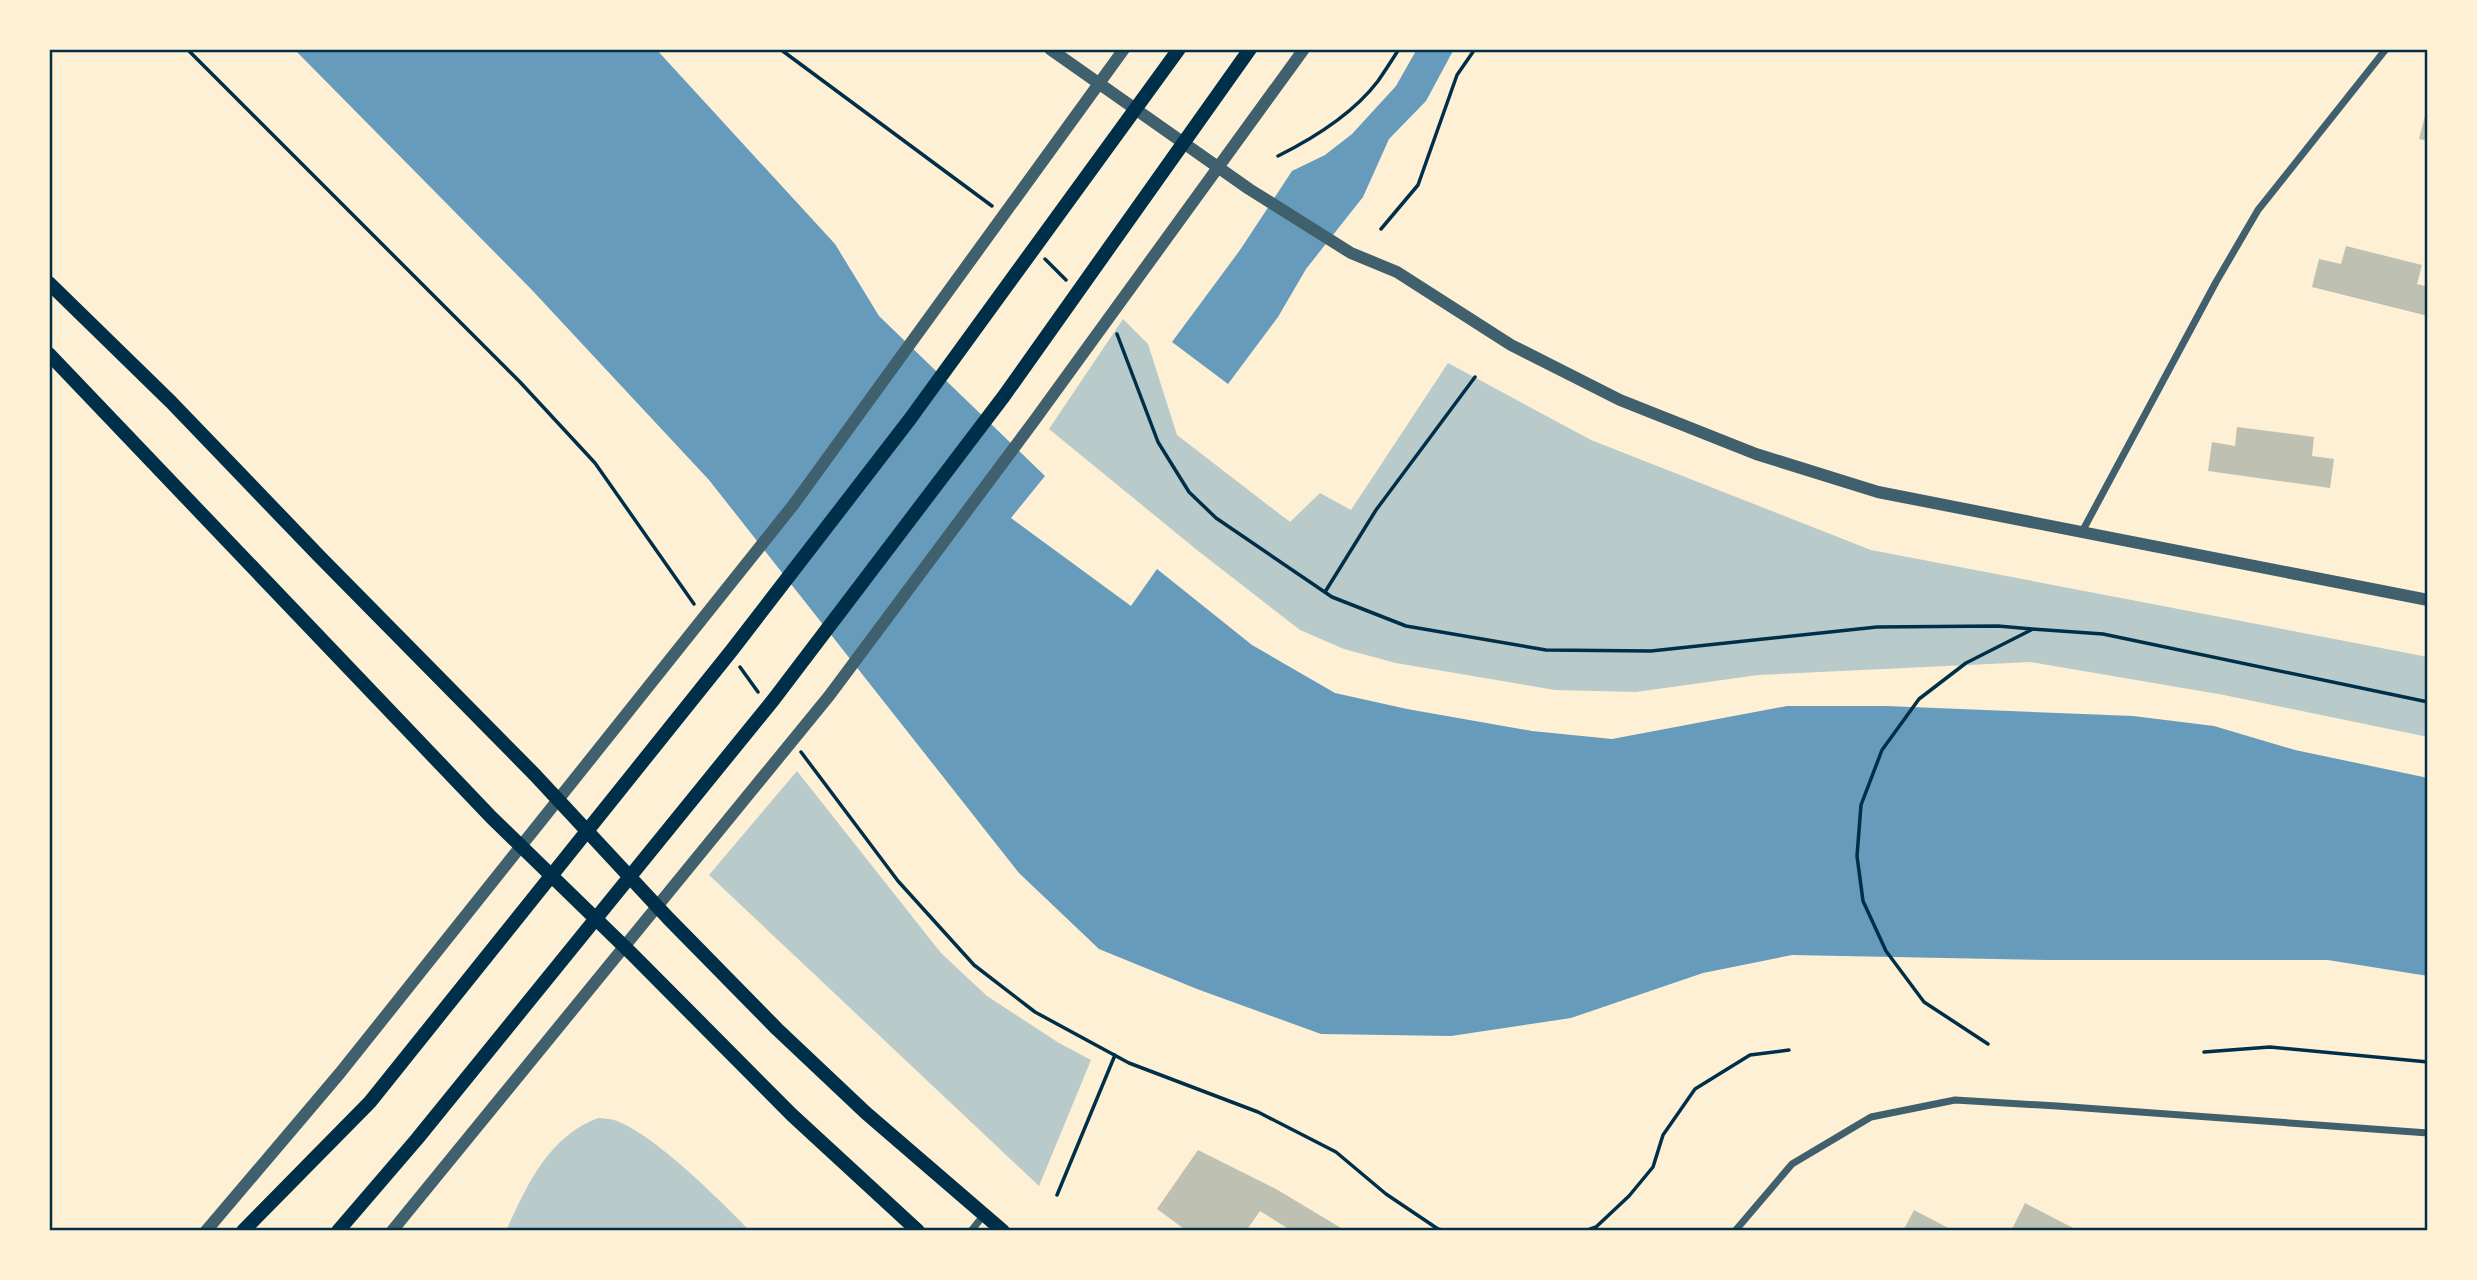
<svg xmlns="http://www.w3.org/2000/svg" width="2477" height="1280" font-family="'PT Sans Narrow',sans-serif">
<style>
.green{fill:#b9caca}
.water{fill:#669bbc}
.building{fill:#bec0b2}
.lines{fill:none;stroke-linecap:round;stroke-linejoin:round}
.path{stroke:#003049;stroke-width:3.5}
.minor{stroke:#3f606c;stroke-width:7}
.tertiary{stroke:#3f606c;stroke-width:12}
.primary{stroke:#003049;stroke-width:14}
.neatline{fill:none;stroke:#003049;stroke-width:2.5}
</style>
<rect width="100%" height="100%" fill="#fdf0d5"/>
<path class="green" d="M1123 319 1148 344 1177 435 1290 522 1320 493 1351 510 1448 363 1591 440 1871 550 2428 657V737L2224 695 2031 662 1758 675 1636 692 1555 690 1396 663 1344 649 1300 630 1197 550 1049 429Z
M797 771 941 953 987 996 1059 1043 1091 1060 1039 1186 709 875Z
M598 1118C603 1118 609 1119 614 1120 652 1132 721 1201 750 1231H506C527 1185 548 1137 598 1118Z"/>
<path class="water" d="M294 49H656L835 244 879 316 1045 476 1011 518 1131 606 1157 569 1252 645 1335 693 1407 709 1532 731 1612 739 1787 706H1886L2133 716 2214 726 2295 750 2428 778V976L2328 960H2048L1792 955 1703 973 1571 1018 1451 1036 1321 1034 1197 989 1099 949 1019 873 709 480 531 289Z
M1417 49H1454L1426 101 1389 139 1363 197 1306 269 1278 317 1228 384 1172 342 1240 250 1292 171 1325 155 1352 134 1396 86Z"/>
<path class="building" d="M2427 108H2428V141L2419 139Z
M2346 246 2422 265 2417 284 2428 287V316L2312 287 2319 259 2341 264Z
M2237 427 2314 437 2312 456 2334 459 2330 488 2208 471 2212 442 2235 446Z
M1198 1150 1276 1189 1346 1231H1292L1260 1211 1246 1231H1187L1157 1209Z
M2025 1203 2079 1231H2011Z
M1914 1210 1954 1231H1903Z"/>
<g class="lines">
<path class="path" d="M187 49 520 382 595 463 694 604
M780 49 992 206
M1278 156C1314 138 1353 114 1378 81 1385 71 1392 60 1399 49
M1381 229 1418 185 1457 75 1475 49
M1045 259 1066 280
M1117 334 1158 442 1189 492 1216 518 1332 597 1406 626 1546 650 1651 651 1877 627 1998 626 2032 629 2103 634 2428 702
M1325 592 1376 510 1475 377
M740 667 758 692
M801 752 898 881 974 965 1035 1012 1129 1063 1258 1112 1336 1152 1386 1194 1438 1229 1446 1231
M1988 1044 1924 1002 1886 951 1863 901 1857 856 1861 805 1882 750 1919 699 1966 663 2031 630
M2204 1052 2270 1047 2428 1062
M1057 1195 1115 1055
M1585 1231 1596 1227 1629 1196 1653 1167 1663 1135 1695 1089 1750 1055 1789 1050"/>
<path class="minor" d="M2083 530 2216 282 2258 210 2386 49
M971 1231 983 1216
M1735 1231 1792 1164 1871 1117 1955 1100 2057 1106 2428 1133"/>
<path class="tertiary" d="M1050 49 1249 189 1351 253 1397 272 1511 345 1620 400 1756 454 1878 492 2428 600
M206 1231 340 1073 794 504 1124 49
M392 1231 829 696 1034 421 1304 49"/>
<path class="primary" d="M49 283 171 402 320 557 535 775 668 918 777 1029 866 1113 1003 1231
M49 354 491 817 632 954 792 1115 918 1231
M243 1231 370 1102 732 650 910 419 1179 49
M338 1231 417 1139 774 699 1004 396 1250 49"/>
</g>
<rect width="2477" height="1280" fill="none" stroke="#fdf0d5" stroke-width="102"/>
<rect x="51" y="51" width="2375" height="1178" class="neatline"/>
</svg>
